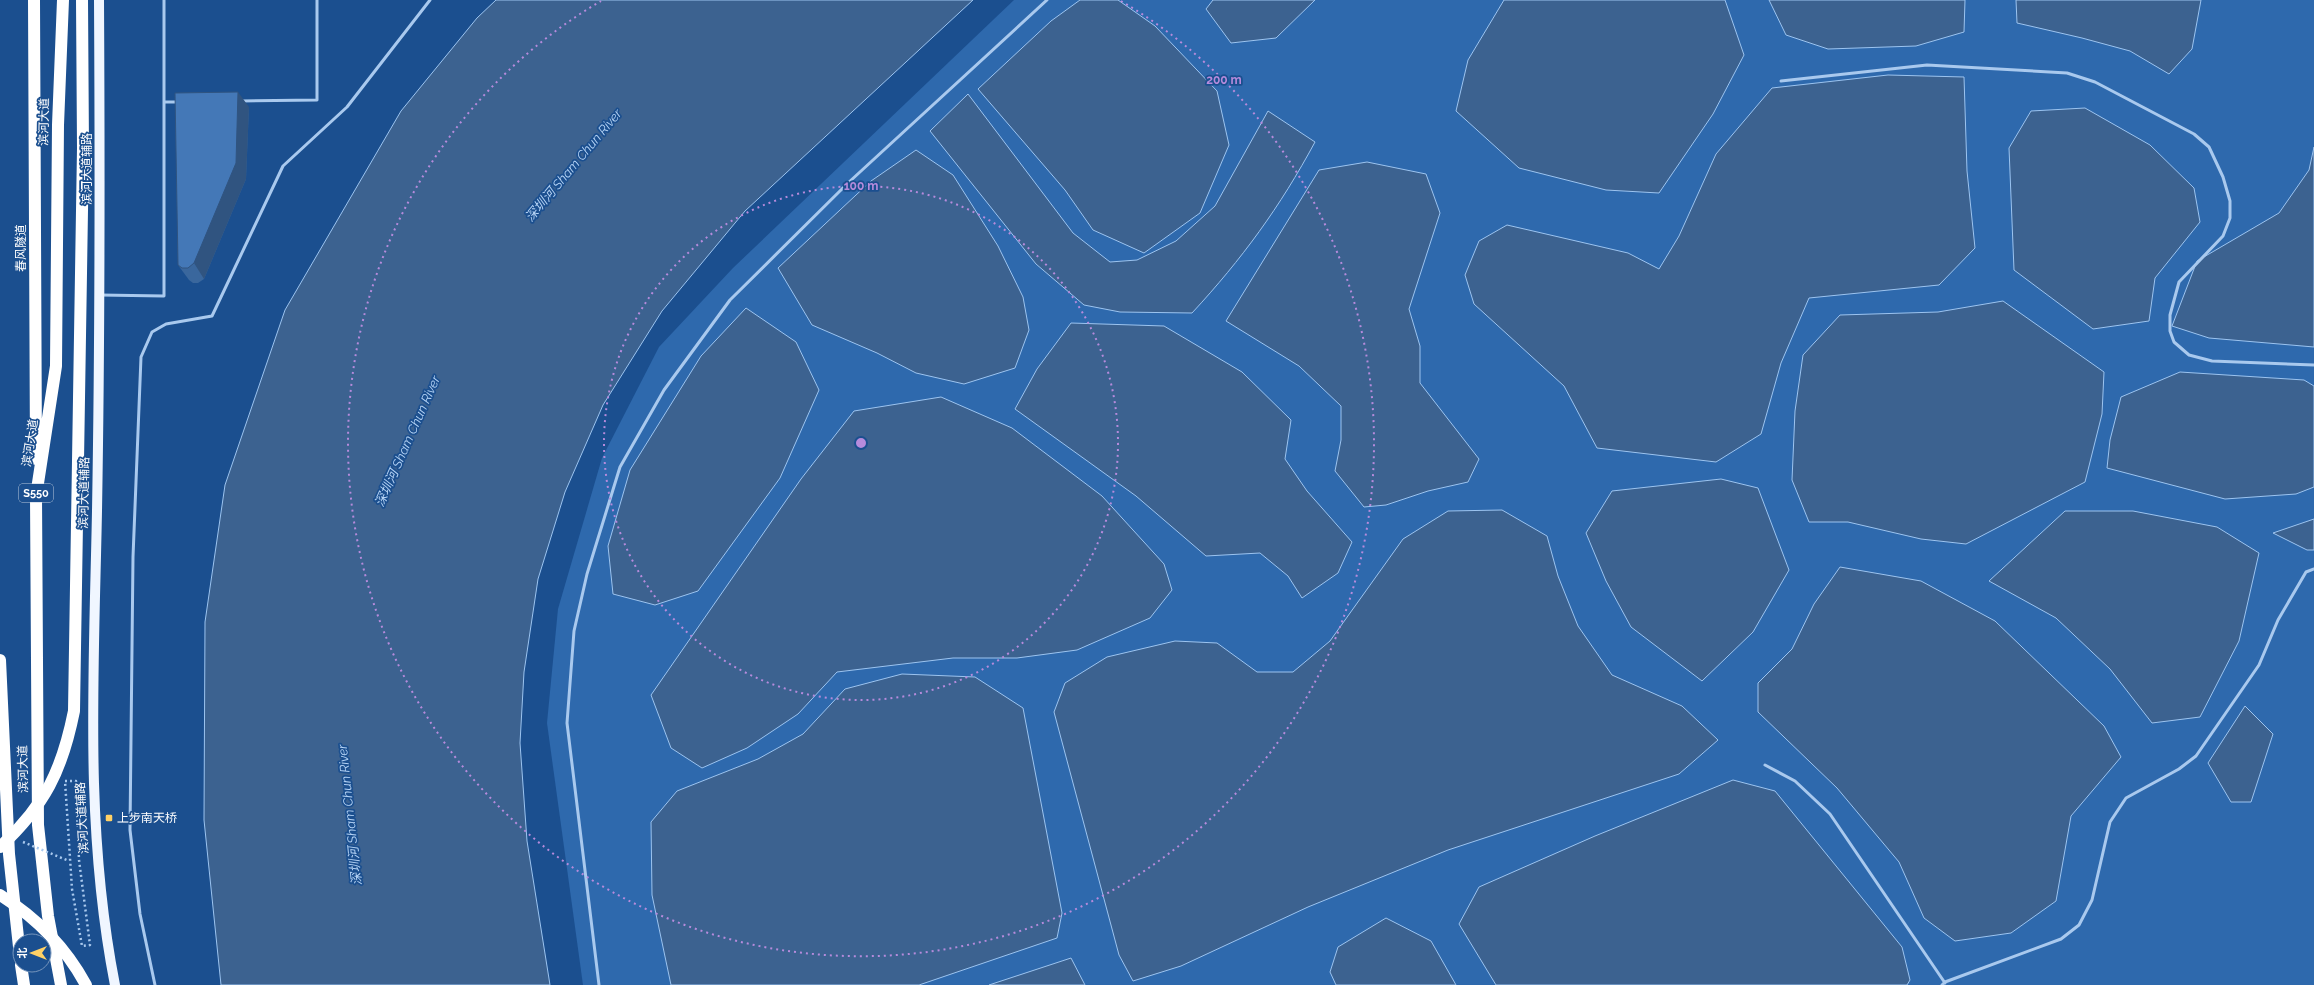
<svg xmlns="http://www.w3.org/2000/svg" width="2314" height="985" font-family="Raleway,'Noto Sans SC',sans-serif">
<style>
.green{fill:#2e69ad}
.water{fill:#3c6290;stroke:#9cc4f0}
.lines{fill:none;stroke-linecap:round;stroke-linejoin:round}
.path{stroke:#a9c9ee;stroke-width:2.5;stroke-dasharray:2 3;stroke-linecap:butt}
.lane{stroke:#a9c9ee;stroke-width:3}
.primary{stroke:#f0f6ff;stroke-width:10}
.highway{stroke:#fff;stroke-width:12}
.path-bridge{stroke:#a9c9ee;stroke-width:2.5;stroke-dasharray:2 3;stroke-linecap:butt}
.highway-bridge{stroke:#fff;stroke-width:12}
.wall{fill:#3a679d}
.shaded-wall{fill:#305480}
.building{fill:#4478b7;stroke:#305480}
.ring{fill:none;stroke:#b68bdc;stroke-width:2;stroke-dasharray:2 4}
.poi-dot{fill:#ffd166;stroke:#1b4f8f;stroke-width:1.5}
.labels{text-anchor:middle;stroke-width:3.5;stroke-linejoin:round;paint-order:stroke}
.shield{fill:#1b4f8f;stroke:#bbcadd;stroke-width:1}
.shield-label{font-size:11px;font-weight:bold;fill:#fff}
.street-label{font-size:12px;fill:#fff;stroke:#1b4f8f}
.poi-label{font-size:12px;fill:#fff;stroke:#1b4f8f;text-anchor:start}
.water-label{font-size:13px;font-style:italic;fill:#b5d3f5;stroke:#1b4f8f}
.centre{fill:#b68bdc;stroke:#1b4f8f;stroke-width:2}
.ring-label{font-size:12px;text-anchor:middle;font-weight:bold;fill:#b68bdc;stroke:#1b4f8f;stroke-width:3.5;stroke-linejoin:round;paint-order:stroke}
</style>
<rect width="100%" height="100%" fill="#1b4f8f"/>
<path class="green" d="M1014 0H2314V985H583L547 723 558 609 602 458 659 347 733 268Z"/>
<path class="water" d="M496 0H973L745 211 662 311 603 405 565 492 538 579 524 672 520 743 527 841 550 985H221L204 820 205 622 225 485 285 310 401 111 477 18Z
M1080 0H1118L1155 26 1217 91 1229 145 1200 213 1144 253 1093 230 1065 190 978 89 1051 21Z
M1213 0H1315L1276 38 1231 43 1206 9Z
M1504 0H1725L1744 55 1713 114 1659 193 1606 190 1519 168 1456 111 1468 60Z
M1769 0H1965L1964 32 1916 46 1828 49 1786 35Z
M2016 0H2201L2192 49 2169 74 2130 51 2082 38 2017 23Z
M1888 75 1964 77 1967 171 1975 248 1939 285 1809 298 1781 363 1761 434 1716 462 1597 448 1564 386 1474 304 1465 275 1479 241 1507 225 1628 253 1659 269 1679 236 1716 154 1772 88Z
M968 94 1073 233 1110 262 1137 260 1176 241 1215 206 1268 111 1315 142C1280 207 1242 259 1192 313L1120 312 1084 305 1036 264 930 131Z
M2085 108 2150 145 2194 188 2200 222 2155 278 2149 321 2093 329 2014 270 2009 148 2031 111Z
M2314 147V347L2209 338 2172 326 2197 261 2279 213 2309 170Z
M916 150 953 175 998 246 1023 297 1029 330 1015 368 964 384 916 373 877 353 812 325 778 268 871 181Z
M1367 162 1426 174 1440 213 1409 309 1420 346V383L1479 459 1468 482 1428 491 1386 505 1364 507 1335 471 1341 440V406L1299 366 1226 321 1319 170Z
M2003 301 2104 372 2102 414 2085 482 1966 544 1921 539 1848 522H1809L1792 480 1795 411 1803 355 1840 315 1938 312Z
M746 308 796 342 819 390 780 478 698 591 655 605 613 594 608 546 630 470 701 356Z
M1071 323 1164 326 1242 372 1291 420 1285 459 1307 491 1352 542 1338 573 1302 598 1288 576 1260 553 1206 556 1136 496 1015 409 1037 369Z
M2180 372 2304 380 2314 386V487L2296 494 2225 499 2107 468 2110 440 2121 397Z
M941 397 1012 428 1102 496 1164 564 1172 590 1150 618 1077 650 1017 658H953L837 672 798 714 747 748 702 768 671 748 651 695 801 479 854 411Z
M1721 479 1758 488 1789 570 1753 632 1702 681 1631 627 1606 581 1586 533 1612 491Z
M1502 510 1547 536 1558 576 1578 626 1612 675 1682 706 1718 740 1679 774 1448 850 1308 907 1181 966 1133 981 1119 955 1054 712 1065 683 1107 657 1175 641 1217 643 1257 672H1293L1330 641 1403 539 1448 511Z
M2065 511H2133L2217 527 2259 553 2239 641 2200 717 2152 723 2110 669 2056 618 1989 581Z
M2314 519V550H2307L2273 533Z
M1840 567 1921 581 1995 621 2104 726 2121 757 2071 816 2056 901 2011 933 1955 941 1924 918 1899 862 1837 788 1758 712V683L1792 649 1814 604Z
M902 674 975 677 1023 708 1062 913 1057 938 919 985H671L652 895 651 822 677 791 758 759 803 734 845 689Z
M2245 706 2273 734 2251 802H2231L2208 763Z
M1733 780 1775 791 1902 947 1910 980 1907 985H1496L1459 924 1479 887 1595 836Z
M1386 918 1431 941 1456 985H1336L1330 972 1338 947Z
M1071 958 1085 985H989Z"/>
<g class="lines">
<path class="path" d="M65 781H76L79 860 90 945 82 946 72 889Z"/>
<path class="lane" d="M1781 81 1927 65 2067 73 2095 82 2194 134 2209 147 2223 177 2230 201V218L2223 236 2179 282 2170 315V331L2174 342 2189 355 2212 361 2314 365
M241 101 317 100V0
M165 102H178
M100 295 164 296V0
M1765 765 1795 781 1830 814 1945 983
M155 985 140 914 130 830 133 557 141 357 152 332 166 324 212 316 283 166 347 107 430 0
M599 985 567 723 574 631 587 574 620 467 664 390 730 300 848 183 1047 0
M1942 985 1945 982 2061 939 2079 925 2092 900 2110 822 2126 798 2179 769 2196 756 2259 665 2278 620 2306 572 2314 569"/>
<path class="primary" d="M99 0C100 170 100 340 97 511 94 669 84 828 115 985"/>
<path class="highway" d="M34 0 36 459
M82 0 83 148
M0 660 9 854 20 956
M21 965 24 985
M61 985 48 916 38 825 36 496 56 366 58 125 63 0"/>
<path class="path-bridge" d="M23 842 69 861"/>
<path class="highway-bridge" d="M0 847C45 805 62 771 74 711L83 148
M0 895C37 918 65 946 86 985"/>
</g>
<path class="wall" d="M249 107 246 179 204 279 198 283H193L189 280 178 265Z"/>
<path class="shaded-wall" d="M238 92 249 107 246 179 204 279 194 263Z"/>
<path class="building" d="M238 92 236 163 194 263 188 268H182L178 265 175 93Z"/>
<g class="ring">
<circle cx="861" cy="443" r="257"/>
<path d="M1121 1A513 513 0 1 1 601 1"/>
</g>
<rect class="poi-dot" x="105" y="814" width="8" height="8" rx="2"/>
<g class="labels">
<rect class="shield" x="19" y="484" width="34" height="18" rx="3"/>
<g class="shield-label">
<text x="36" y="497">S550</text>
</g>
<g class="street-label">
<text transform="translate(44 122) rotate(-89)" y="4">滨河大道</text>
<text transform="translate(87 169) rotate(-90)" y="4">滨河大道辅路</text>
<text transform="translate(21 248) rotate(-90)" y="4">春风隧道</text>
<text transform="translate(30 443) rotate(-81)" y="4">滨河大道</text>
<text transform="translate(84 493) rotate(-89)" y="4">滨河大道辅路</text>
<text transform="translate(23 769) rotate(-91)" y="4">滨河大道</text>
<text transform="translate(82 818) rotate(-93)" y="4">滨河大道辅路</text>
</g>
<g class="poi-label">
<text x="117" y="822">上步南天桥</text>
</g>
<g class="water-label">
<text transform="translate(573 165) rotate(-50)" y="5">深圳河 Sham Chun River</text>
<text transform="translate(407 441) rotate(-66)" y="5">深圳河 Sham Chun River</text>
<text transform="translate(349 815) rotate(-96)" y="5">深圳河 Sham Chun River</text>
</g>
</g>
<circle cx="861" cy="443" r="6" class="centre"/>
<g class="ring-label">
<text x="1224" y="84">200 m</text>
<text x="861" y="190">100 m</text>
</g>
<g transform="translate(32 953) rotate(270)"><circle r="19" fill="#1b4f8f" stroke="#7695bc"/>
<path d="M0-3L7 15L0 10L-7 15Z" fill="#ffd166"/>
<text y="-6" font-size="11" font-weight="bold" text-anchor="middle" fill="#ffffff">北</text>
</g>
</svg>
